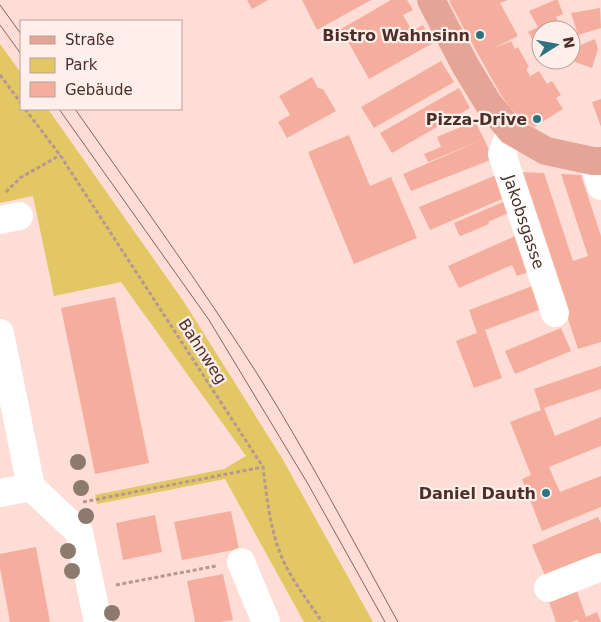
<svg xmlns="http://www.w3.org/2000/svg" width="601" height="622" font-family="'DejaVu Sans',sans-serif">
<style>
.green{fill:#e3c764}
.building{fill:#f5ae9d}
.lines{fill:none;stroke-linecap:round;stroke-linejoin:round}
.path{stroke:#b79891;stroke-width:3;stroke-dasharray:4 2.5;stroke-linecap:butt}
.minor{stroke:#fff;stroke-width:28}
.major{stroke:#e5a495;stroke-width:28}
.tram{stroke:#83645d;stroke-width:1}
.tree{fill:#8c7b6c}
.poi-dot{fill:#2e7382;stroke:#ffefeb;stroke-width:2}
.labels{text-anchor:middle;stroke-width:4.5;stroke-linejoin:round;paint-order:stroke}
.poi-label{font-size:16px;font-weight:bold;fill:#4d2f28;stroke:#ffefeb;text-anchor:end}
.street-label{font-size:16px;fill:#4d2f28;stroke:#ffefeb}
</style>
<rect width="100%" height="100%" fill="#fdddd6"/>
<path class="green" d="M0 44 21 73V109H48L184 302 282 458 373 622H304L225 479 97 504 95 495 224 469 246 456 121 282 54 296 33 196 0 203Z"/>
<path class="building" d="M247 0H268L252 9Z
M302 0H371L317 30Z
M391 0H407L413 10 403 15 412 31 423 25 433 43 369 79 341 29Z
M451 0H508L500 3 518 36 492 49 511 41 515 49 518 47 529 67 526 69 530 76 539 71 547 84 552 81 561 95 556 98 563 109 534 127 522 119 510 108 501 95 479 56 449 1Z
M555 0H558L563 14 556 17 561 28 558 30H541V39L534 42 528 32 538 27 529 11Z
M600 8 601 28 578 35 571 13Z
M595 39 598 49 592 68 575 62 571 56V51L583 44Z
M441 61 454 82 374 128 361 107Z
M312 77 318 88 323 89 336 111 287 138 278 122 290 115 279 96Z
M459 88 470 108 392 153 380 133Z
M601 99V127L592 102Z
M475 121 484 139 428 162 424 154 441 147 437 137Z
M349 135 370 186 391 177 417 238 354 264 308 152Z
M484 139 493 159 411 191 403 174Z
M519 172 544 173 573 261 588 256 561 174 581 175 601 236V342L578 349Z
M499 174 509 196 430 230 419 207Z
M510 199 515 210 488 222 489 224 461 236 459 235 454 223Z
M524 232 537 269 517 276 512 265 459 288 448 266Z
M535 285 544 308 485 330 502 378 474 388 456 341 477 333 469 310Z
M115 297 149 463 95 474 61 308Z
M561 328 571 351 515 374 505 351Z
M601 366V389L544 408 555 436 601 417V446L549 467 560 492 601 476V507L542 531 522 479 531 475 510 422 541 410 534 389Z
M231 511 239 549 182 560 174 522Z
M155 515 162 552 123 560 116 523Z
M598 517 601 523V555L546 578 532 545Z
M36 547 50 622H10L0 568V554Z
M223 574 233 620 220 622H195L187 581Z
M577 591 586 617 597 612 601 622H578L577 620 572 622H556L549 602Z"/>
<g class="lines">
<path class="path" d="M0 75 21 103
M25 109 60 155 263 467C267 498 270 531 283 560 293 582 309 602 322 622
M6 192 20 178 60 155
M83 502 263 467
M116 585 216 566"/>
<g class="minor">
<path id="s1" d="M511 131 502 154 555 313"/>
<path d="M593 161 601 186"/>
<path d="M0 220 19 216"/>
<path d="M0 333 31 487 79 532 98 622"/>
<path d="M0 493 31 487"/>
<path d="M241 562 266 622"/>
<path d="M548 588 601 567"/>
</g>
<path class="major" d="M431 0 465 65 488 103 511 131 546 151 593 161H601"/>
<path class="tram" d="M0 5 21 34
M0 25 21 54
M59 109 209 320 308 484 385 622
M75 109C137 197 200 284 258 375 308 455 352 539 398 622"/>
</g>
<g class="tree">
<circle cx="78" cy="462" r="8"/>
<circle cx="81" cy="488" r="8"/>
<circle cx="86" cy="516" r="8"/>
<circle cx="68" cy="551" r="8"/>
<circle cx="72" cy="571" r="8"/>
<circle cx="112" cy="613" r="8"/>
</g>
<g class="poi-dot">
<circle cx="480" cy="35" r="5"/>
<circle cx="537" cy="119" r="5"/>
<circle cx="546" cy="493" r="5"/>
</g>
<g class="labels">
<g class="poi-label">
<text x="470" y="41">Bistro Wahnsinn</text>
<text x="527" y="125">Pizza-Drive</text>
<text x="536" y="499">Daniel Dauth</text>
</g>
<g class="street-label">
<text dy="6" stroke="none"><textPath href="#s1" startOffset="96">Jakobsgasse</textPath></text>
<text transform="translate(203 351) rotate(57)" y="6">Bahnweg</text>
</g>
</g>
<rect x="20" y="20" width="162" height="90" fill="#ffefeb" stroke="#b8a29d"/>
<rect x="30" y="36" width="25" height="8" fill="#e5a495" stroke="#b8a29d"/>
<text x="65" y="45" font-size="15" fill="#4d2f28">Straße</text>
<rect x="30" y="58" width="25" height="15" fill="#e3c764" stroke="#b8a29d"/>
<text x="65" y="70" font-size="15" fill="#4d2f28">Park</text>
<rect x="30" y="82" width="25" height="15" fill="#f5ae9d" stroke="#b8a29d"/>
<text x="65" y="95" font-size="15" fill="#4d2f28">Gebäude</text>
<g transform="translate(556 45) rotate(79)"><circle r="24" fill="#ffefeb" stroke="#b8a29d"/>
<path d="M0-4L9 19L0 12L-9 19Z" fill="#2e7382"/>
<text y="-8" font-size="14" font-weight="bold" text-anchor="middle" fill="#4d2f28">N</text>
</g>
</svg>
